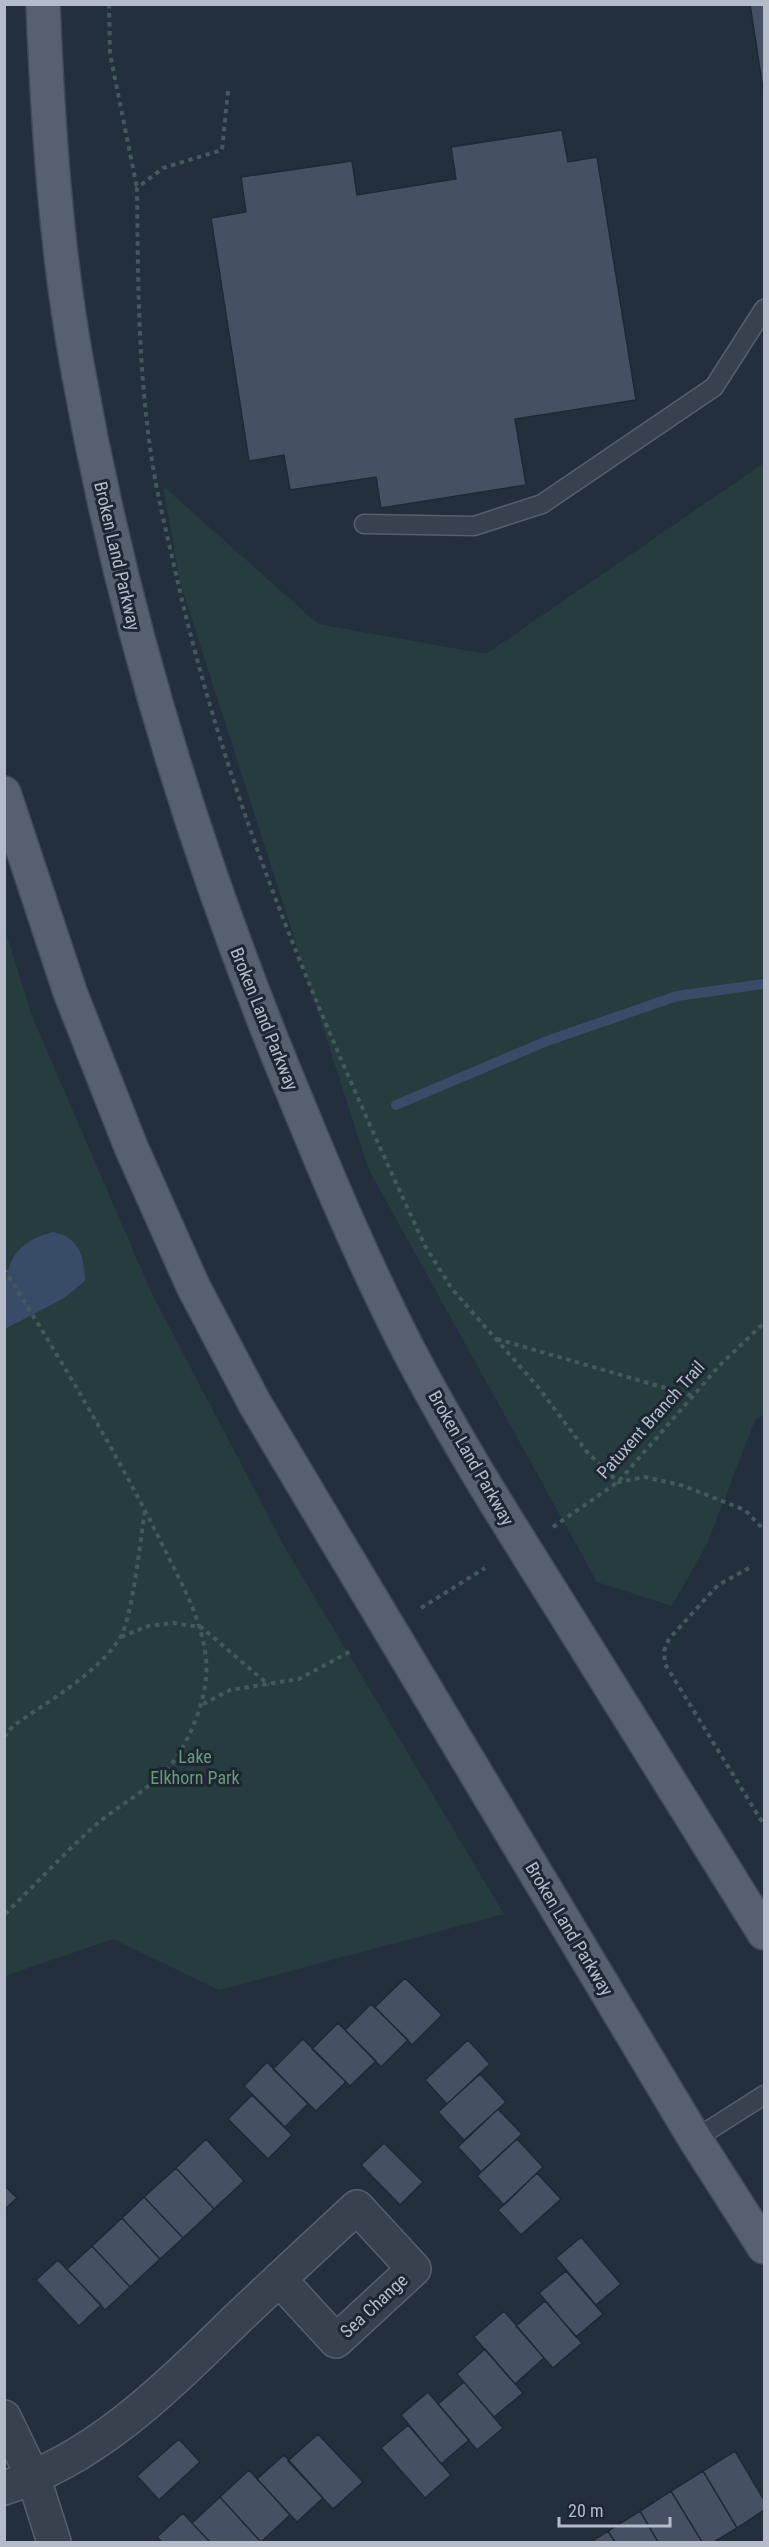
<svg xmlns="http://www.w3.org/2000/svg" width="769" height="2547" font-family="'Roboto Condensed',sans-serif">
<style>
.green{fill:#263c3f}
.water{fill:#394c67}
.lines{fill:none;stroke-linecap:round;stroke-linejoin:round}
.stream{stroke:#394c67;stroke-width:10}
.building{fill:#455162;stroke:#1f2835;stroke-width:1.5}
.lane-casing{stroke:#565f6c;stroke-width:21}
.street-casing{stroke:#565f6c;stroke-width:36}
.primary-casing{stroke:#414a57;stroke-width:36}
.path{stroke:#44595c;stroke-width:4;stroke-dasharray:4.5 4.5;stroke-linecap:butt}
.lane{stroke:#38414e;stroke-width:18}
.street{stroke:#38414e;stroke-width:33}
.primary{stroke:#56606e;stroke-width:33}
.labels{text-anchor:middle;stroke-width:6;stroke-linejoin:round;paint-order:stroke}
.street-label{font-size:18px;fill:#b4bcc9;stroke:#1d2633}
.park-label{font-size:18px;fill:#6b9a76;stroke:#1d2633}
</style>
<rect width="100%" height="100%" fill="#242f3e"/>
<path class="green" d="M764 463V1414L755 1420 707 1544 672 1606 597 1582 368 1168 180 582 163 486 318 624 486 654Z
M5 930 32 1016 152 1294 284 1546 504 1914 219 1990 113 1939 5 1976Z"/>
<path class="water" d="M53 1232C80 1237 84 1257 85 1281L64 1298 5 1329C4 1283 0 1245 53 1232Z"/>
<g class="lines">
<path class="stream" d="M396 1105 547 1041 677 996 764 984"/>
</g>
<path class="building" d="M750 4H764V96Z
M562 130 568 162 597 157 636 400 515 419 526 485 381 508 376 477 290 490 284 455 249 461 211 218 246 212 241 177 352 161 357 195 456 179 451 147Z
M405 1978 442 2015 412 2045 375 2007Z
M371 2004 408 2040 381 2067 345 2030Z
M338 2023 376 2061 350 2086 312 2049Z
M303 2039 346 2082 316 2111 273 2069Z
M468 2040 490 2064 447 2104 425 2080Z
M267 2062 308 2104 285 2127 244 2086Z
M480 2074 506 2102 464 2140 438 2112Z
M252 2095 292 2135 268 2159 228 2119Z
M498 2109 522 2134 481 2172 458 2147Z
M206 2139 244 2181 214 2209 176 2168Z
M517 2139 543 2167 504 2205 477 2176Z
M384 2143 423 2182 400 2205 361 2165Z
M176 2168 214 2209 183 2238 144 2197Z
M537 2173 561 2199 521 2235 498 2210Z
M4 2185 17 2198 4 2210Z
M144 2197 183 2238 160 2259 122 2218Z
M122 2218 160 2259 130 2287 92 2246Z
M581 2237 621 2284 596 2305 556 2258Z
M92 2246 130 2287 105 2310 67 2269Z
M58 2260 101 2305 79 2326 36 2280Z
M566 2271 603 2314 576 2337 539 2293Z
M545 2301 582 2343 553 2368 516 2326Z
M504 2311 544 2358 515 2384 474 2337Z
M485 2349 523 2393 494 2417 457 2374Z
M464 2382 503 2428 477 2450 438 2404Z
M428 2392 469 2440 441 2464 401 2415Z
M408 2425 451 2475 425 2498 381 2448Z
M318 2434 363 2482 333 2509 288 2461Z
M179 2439 200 2462 159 2500 137 2476Z
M735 2451 764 2500V2510L737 2528 703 2471Z
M284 2455 323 2498 297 2522 257 2479Z
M249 2470 290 2515 261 2542 220 2497Z
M703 2471 737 2528 714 2542H702L671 2491Z
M671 2491 702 2542H658L640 2511Z
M220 2497 261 2542H210L192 2523Z
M640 2511 658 2542H615L608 2531Z
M183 2513 192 2523 210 2542H162L157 2537Z
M608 2531 615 2542H591Z"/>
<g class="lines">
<defs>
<path id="lane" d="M364 524 474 526 542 504 714 387 764 309
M695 2139 764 2095"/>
<path id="street" d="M4 2417 34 2479 54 2542
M4 2488C98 2458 168 2386 237 2319 277 2281 317 2244 357 2207L414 2269 336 2341 279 2279"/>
<path id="primary" d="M43 4C48 126 56 250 78 370 120 605 188 832 277 1053 318 1154 359 1254 409 1351 456 1441 510 1526 564 1612 631 1719 698 1826 764 1933
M4 793 70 992 131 1147 193 1286 255 1404 326 1523 695 2139 764 2247"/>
</defs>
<use href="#lane" class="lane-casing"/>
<use href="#street" class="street-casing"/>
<use href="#primary" class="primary-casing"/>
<path class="path" d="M109 4 110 54 137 188
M228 91 222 150 163 168 137 188C138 277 138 366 151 454 157 495 167 535 176 574 229 811 324 1027 425 1246L452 1289 538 1387 587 1452 618 1482 645 1477 684 1486 745 1510 764 1530
M4 1269C60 1358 115 1450 162 1544 180 1581 201 1616 206 1658 209 1691 196 1724 180 1752 162 1783 124 1801 98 1823 65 1852 36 1884 4 1915
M497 1339 693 1396
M553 1527 618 1482 720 1365 764 1323
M749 1568 718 1585 669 1639 664 1651 665 1664 764 1825
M421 1608 485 1568
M121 1637 148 1626 173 1623 201 1627 269 1685
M203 1704 230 1690 299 1679 351 1651
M4 1737 13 1726C47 1702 98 1673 120 1638 133 1616 140 1540 145 1511"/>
<use href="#lane" class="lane"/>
<use href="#street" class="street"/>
<use href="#primary" class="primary"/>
</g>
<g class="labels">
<g class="street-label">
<text transform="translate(117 556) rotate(77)" y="6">Broken Land Parkway</text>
<text transform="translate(264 1019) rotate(68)" y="6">Broken Land Parkway</text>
<text transform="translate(651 1420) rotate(-48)" y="6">Patuxent Branch Trail</text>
<text transform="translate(471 1458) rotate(60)" y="6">Broken Land Parkway</text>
<text transform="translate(569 1929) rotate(59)" y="6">Broken Land Parkway</text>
<text transform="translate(374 2306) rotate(-43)" y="6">Sea Change</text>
</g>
<g class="park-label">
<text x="195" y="1763">Lake<tspan x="195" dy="21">Elkhorn Park</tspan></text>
</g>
</g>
<rect width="769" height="2547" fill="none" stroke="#b4bcc9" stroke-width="12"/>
<path d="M559 2517v9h111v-9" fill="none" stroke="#b4bcc9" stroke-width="3"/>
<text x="568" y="2517" font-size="18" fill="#b4bcc9" stroke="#1d2633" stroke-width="4.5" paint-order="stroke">20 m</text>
</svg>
